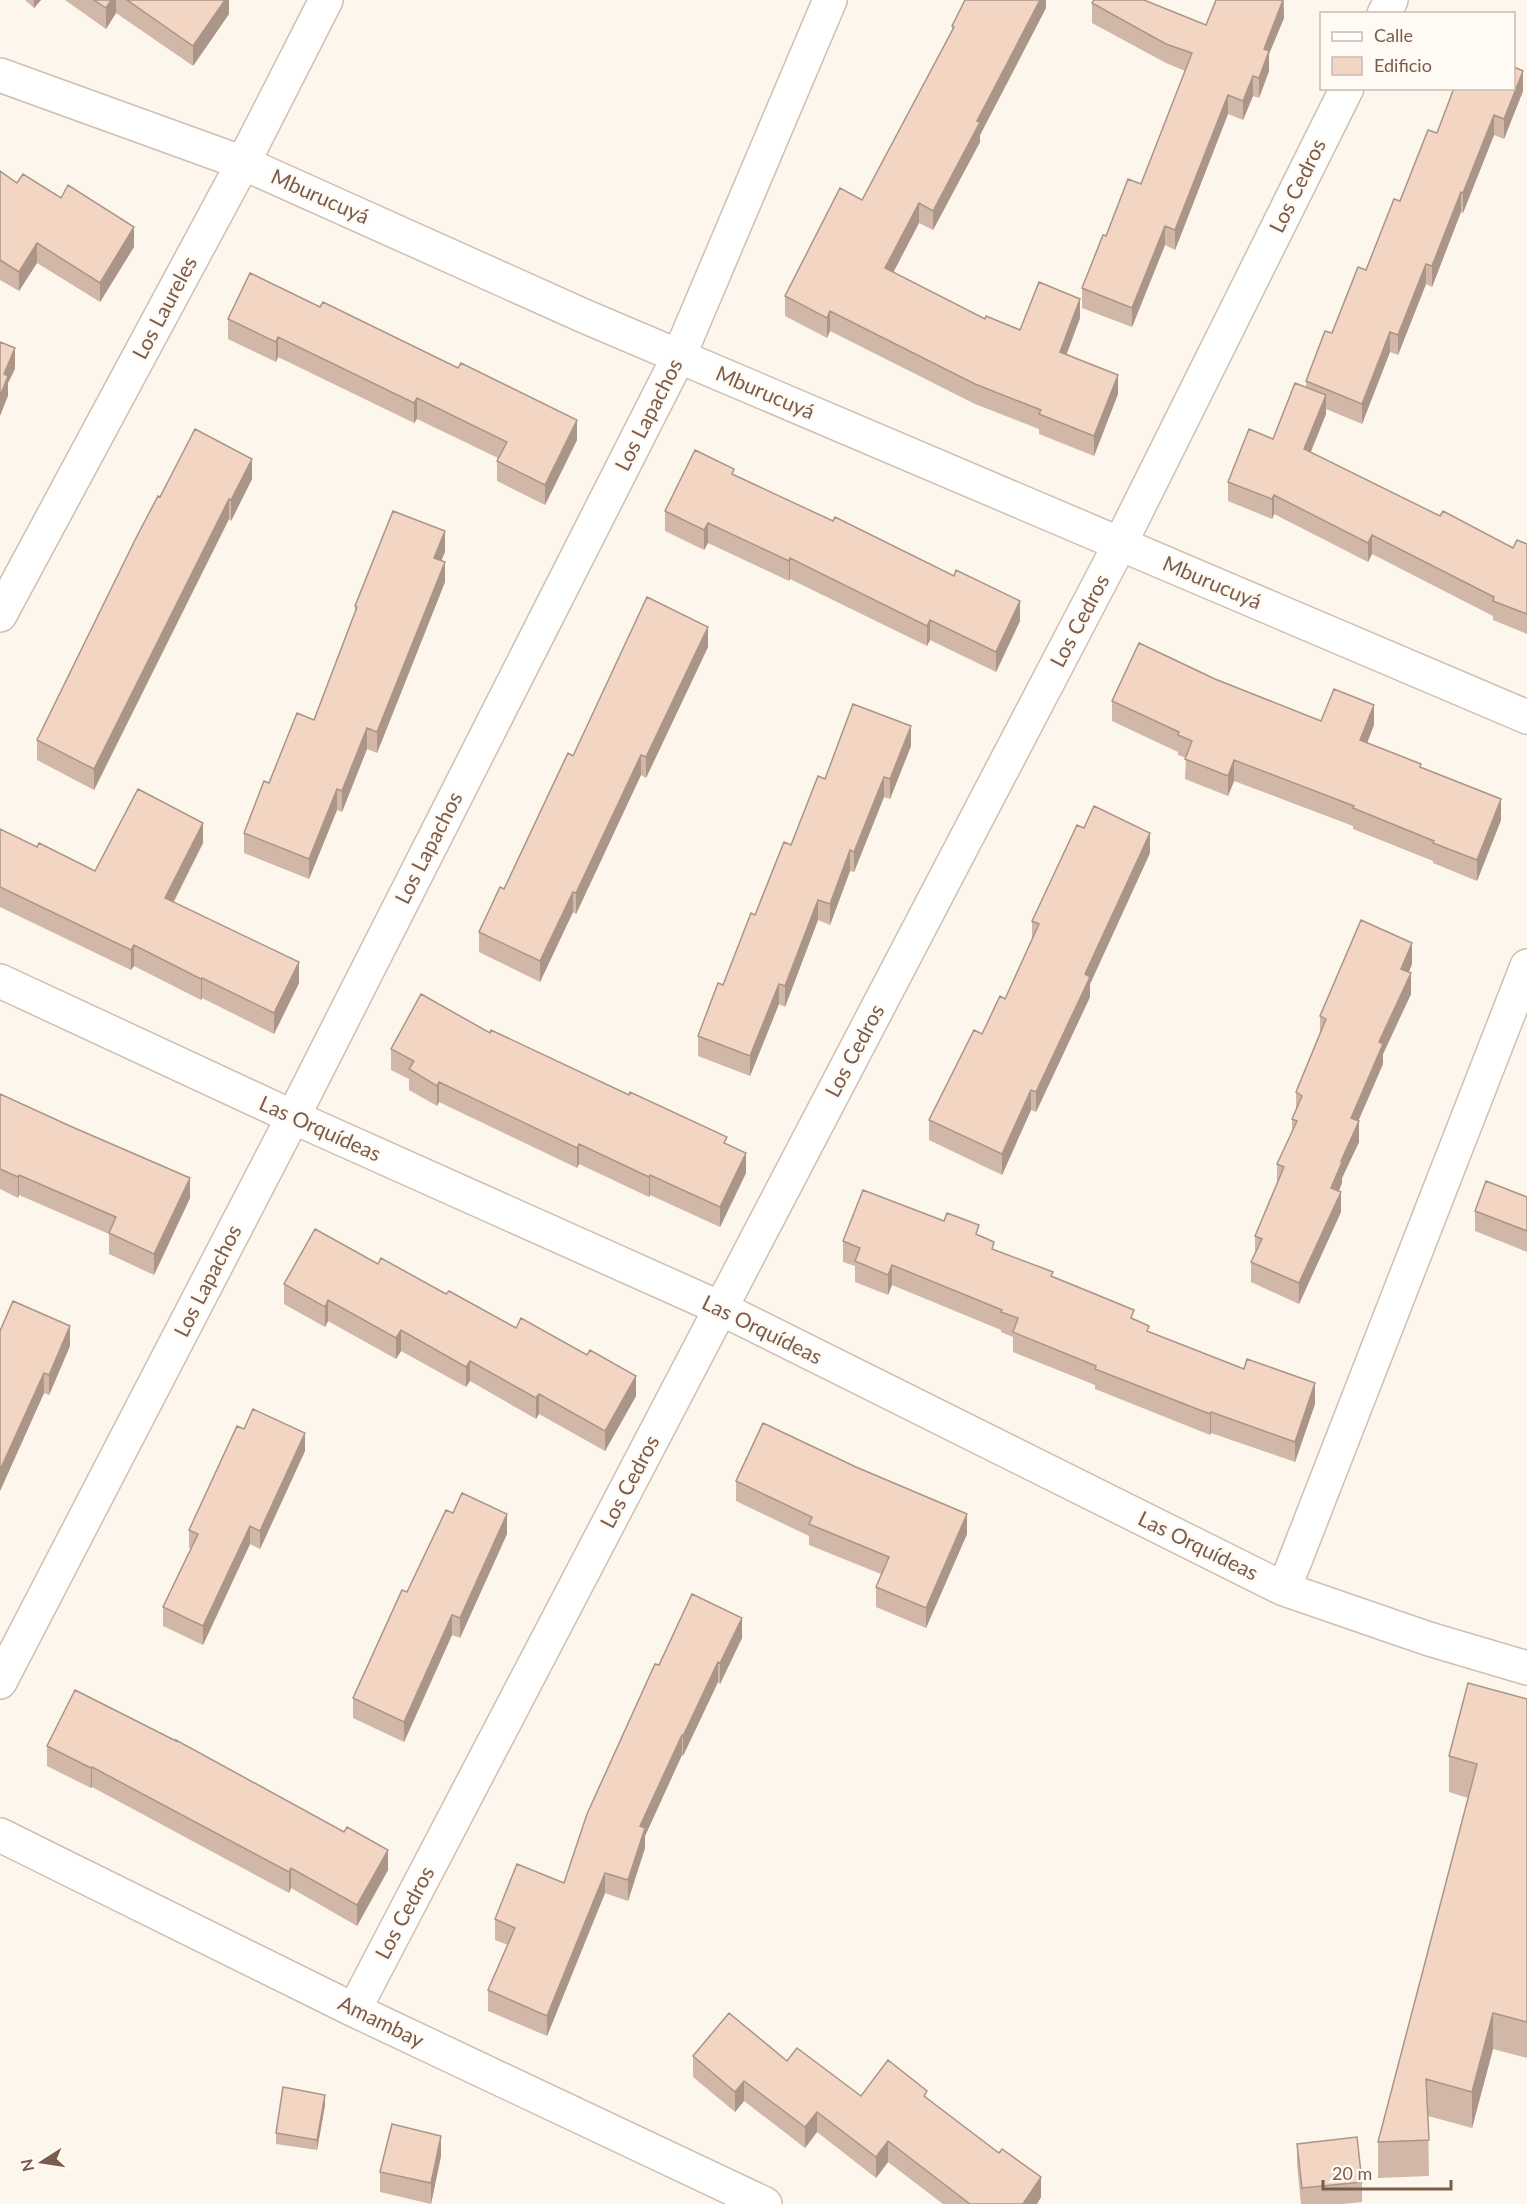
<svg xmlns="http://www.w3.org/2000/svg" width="1527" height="2204" font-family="Lato,sans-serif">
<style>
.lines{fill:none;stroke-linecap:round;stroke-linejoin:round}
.street-casing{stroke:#d1beb0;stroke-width:36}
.street{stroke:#fff;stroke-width:33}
.wall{fill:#d1b7a8}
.shaded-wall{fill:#aa9588}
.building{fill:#f3d5c3;stroke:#aa9588;stroke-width:1.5}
.labels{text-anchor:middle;stroke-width:5;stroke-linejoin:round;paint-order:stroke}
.street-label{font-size:21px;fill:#7a5c4d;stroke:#fffaf3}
</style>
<rect width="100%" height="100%" fill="#fdf6ec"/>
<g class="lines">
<defs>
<path id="street" d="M1384 14 1391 0
M0 75 243 163 584 316 1527 717
M0 615 243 163 326 0
M0 981 293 1117 720 1308 1284 1589 1429 1639 1527 1668
M1284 1589 1527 966
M0 1682 293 1117 679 356 830 0
M0 1835 354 2010 765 2204
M354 2010 1120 544 1347 88"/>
</defs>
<use href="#street" class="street-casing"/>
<use href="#street" class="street"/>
</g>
<path class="wall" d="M25 0H41L34 8Z
M65 0H229V14L193 66 116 13 106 29Z
M1046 0V8L980 135V142L933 230 919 223 893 273 985 319 1020 330 1080 318 1067 354 1118 394 1094 456 1039 434V429L975 404 830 331 827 338 785 316V296L862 200 952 31V26Z
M1284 0V18L1269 54V71L1259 98 1253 96 1243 120 1228 114 1175 250 1165 245 1132 327 1082 308V288L1106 236 1141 184 1185 71 1166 63 1092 23V3L1206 25Z
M1523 91 1504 139 1494 135 1463 213 1461 212 1432 287 1426 284 1398 355 1390 352 1362 424 1326 409V414L1311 452 1440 516 1513 548 1527 544V634L1493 620V616L1372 554 1368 562 1274 514 1272 519 1228 501V482L1273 439 1306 387V381L1366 270 1400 201 1437 133Z
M0 171 17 183 134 247 100 302 37 263 19 291 0 280Z
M228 319 577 440 545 505 497 481V461L498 458 417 419 414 423 278 357 276 362 228 339Z
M734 475 1020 621 996 672 930 640 927 646 790 579 789 581 708 543 704 550 665 531V511Z
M252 479 231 521 229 519 94 790 37 760V740L160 497Z
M445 552 441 561 445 582 377 753 367 749 342 812 337 810 309 879 244 853V833L269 783 314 720 355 613V606Z
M708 647 646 778 641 775 576 914 573 912 540 982 479 952V932L504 889 573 756Z
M1215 679 1321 721 1374 725 1367 743 1421 767 1501 820 1477 881 1433 863V861L1353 829V826L1234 781 1228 796 1185 779 1186 758 1178 755V752L1112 721V701Z
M911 746 890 799 884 797 854 872 850 871 830 925 818 920 785 1007 779 1004 750 1076 698 1056V1036L825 779Z
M0 829 37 847 95 871 203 843 174 902 299 983 274 1034 202 998 201 1000 134 966 131 970 0 907Z
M1150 853 1090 984V997L1036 1112 1031 1110 1002 1175 929 1140V1120L1005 999 1032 938V921Z
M1412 964 1409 972 1411 994 1383 1054V1064L1358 1121 1359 1142 1342 1178V1183L1339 1191 1341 1212 1299 1304 1251 1282V1262L1255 1253V1236L1277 1184V1164L1292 1131V1119L1296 1110V1092L1320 1034V1016Z
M490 1033 727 1144 746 1173 720 1227 650 1195 649 1197 579 1164 577 1168 439 1102 437 1106 409 1090V1079L391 1070V1049Z
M0 1094 190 1198 154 1275 109 1254V1234L19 1195 18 1198 0 1189Z
M1527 1197V1252L1475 1231V1211Z
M979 1236 994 1250 1053 1277 1134 1319 1149 1332 1315 1404 1295 1462 1211 1433 1210 1435 1095 1389V1385L1013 1352V1337L1001 1332V1330L892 1285 888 1295 855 1282V1266L843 1262V1241Z
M378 1264 446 1294 636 1396 605 1451 539 1414 536 1419 470 1381 466 1387 401 1351 396 1359 328 1321 325 1327 284 1304V1284Z
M0 1331 70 1346 49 1395 44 1393 0 1491Z
M305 1451 260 1549 250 1544 203 1645 163 1626V1607L191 1549 189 1548V1530Z
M856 1467 967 1534 926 1628 876 1607V1587L881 1574 809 1545V1536L736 1501V1481Z
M453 1513 507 1534 460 1638 452 1635 404 1742 353 1718V1698L407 1592Z
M742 1638 720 1684 718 1682 683 1756 682 1755 645 1836V1848L628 1901 605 1893 547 2036 488 2011V1990L508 1945 495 1940V1919L564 1883 659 1665Z
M1527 1699V2058L1493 2049 1472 2128 1428 2116 1429 2176 1378 2178V2142L1468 1798 1449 1792V1756Z
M47 1746 388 1870 357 1926 291 1888 289 1893 92 1787 91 1788 47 1766Z
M693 2056 787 2061 861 2096 927 2098 1041 2197 1037 2204H943L888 2162 876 2178 817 2132 805 2148 744 2101 735 2112 693 2077Z
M325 2105 317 2150 276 2144V2133Z
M1297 2144 1362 2182V2202L1343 2204H1301L1297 2164Z
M441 2156 431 2204 380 2192V2172Z"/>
<path class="shaded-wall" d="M34 0H41L34 8Z
M111 0H116V13L106 29V8Z
M225 0H229V14L193 66V46Z
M1040 0H1046V8L980 135V142L933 230V211L977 121Z
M1283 0 1284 18 1269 54V71L1259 98V78L1264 49Z
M1523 71V91L1504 139V119Z
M1253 76V96L1243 120V101Z
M1228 95V114L1175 250V230Z
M1494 115V135L1463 213V193Z
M1461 192V212L1432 287V266Z
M919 203V223L885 288V268Z
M1165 226V245L1132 327V308Z
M134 227V247L100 302V283Z
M37 243V263L19 291V272Z
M1426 264V284L1398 355V335Z
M1080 299V318L1060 371V352Z
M830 311V331L827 338V318Z
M1390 332V352L1362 424V404Z
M278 337V357L276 362V342Z
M15 348V369L8 383V396L0 416V396L4 374Z
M1118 375V394L1094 456V436Z
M1326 395V414L1304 468V449Z
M417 398V419L414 423V403Z
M577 420V440L545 505V485Z
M252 459V479L231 521V500Z
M1274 495V514L1272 519V499Z
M229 499V519L94 790V769Z
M708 523V543L704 550V530Z
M445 531V552L434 578V558Z
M1372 535V554L1368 562V543Z
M790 558V579L789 581V561Z
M445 562V582L377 753V732Z
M1020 601V621L996 672V652Z
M930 620V640L927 646V626Z
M708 627V647L646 778V757Z
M1374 705V725L1360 761V740Z
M911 726V746L890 799V779Z
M367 728V749L342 812V791Z
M641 755V775L576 914V893Z
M1234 760V781L1228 796V776Z
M884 777V797L854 872V852Z
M337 789V810L309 879V859Z
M1501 799V820L1477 881V860Z
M203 823V843L165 918V898Z
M1150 833V853L1090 984V997L1036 1112V1092L1085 974Z
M850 850V871L830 925V904Z
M573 892V912L540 982V961Z
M818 900V920L785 1007V986Z
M1412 943V964L1401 989V969Z
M134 945V966L131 970V950Z
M299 962V983L274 1034V1013Z
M1411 973V994L1383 1054V1064L1351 1138V1118L1379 1042Z
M202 978V998L201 1000V979Z
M779 984V1004L750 1076V1056Z
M439 1082V1102L437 1106V1086Z
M1031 1090V1110L1002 1175V1154Z
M1359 1121V1142L1342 1178V1183L1331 1208V1188L1341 1161Z
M579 1144V1164L577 1168V1148Z
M746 1153V1173L720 1227V1207Z
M19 1175V1195L18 1198V1177Z
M650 1175V1195L649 1197V1177Z
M190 1178V1198L154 1275V1254Z
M1341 1192V1212L1299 1304V1283Z
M892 1265V1285L888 1295V1275Z
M328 1300V1321L325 1327V1307Z
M70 1326V1346L49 1395V1375Z
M401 1330V1351L396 1359V1338Z
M470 1361V1381L466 1387V1367Z
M44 1373V1393L0 1491V1470Z
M636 1376V1396L605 1451V1431Z
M1315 1383V1404L1295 1462V1442Z
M539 1394V1414L536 1419V1398Z
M1211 1412V1433L1210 1435V1414Z
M305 1433V1451L260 1549V1531Z
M507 1514V1534L460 1638V1618Z
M967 1514V1534L926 1628V1608Z
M250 1526V1544L203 1645V1626Z
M452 1615V1635L404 1742V1722Z
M742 1618V1638L720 1684V1663Z
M718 1662V1682L683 1756V1736Z
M682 1735V1755L645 1836V1848L628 1901V1880L640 1826Z
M92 1767V1787L91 1788V1768Z
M388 1850V1870L357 1926V1905Z
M291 1868V1888L289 1893V1872Z
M605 1873V1893L547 2036V2016Z
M1493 2013V2049L1472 2128V2092Z
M744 2081V2101L735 2112V2092Z
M325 2095V2105L317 2150V2140Z
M817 2112V2132L805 2148V2127Z
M441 2136V2156L431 2204V2183Z
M888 2141V2162L876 2178V2157Z
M1041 2177V2197L1037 2204H1023Z"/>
<path class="building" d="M94 0H111L106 8Z
M127 0H225L193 46Z
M965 0H1040L977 121 980 122 933 211 919 203 885 268 985 319 986 316 1020 330 1039 282 1080 299 1060 352 1118 375 1094 436 1039 414 1041 410 975 384 830 311 827 318 785 296 840 188 862 200 954 27 952 26Z
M1094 0H1144L1206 25 1216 0H1283L1264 49 1269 51 1259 78 1253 76 1243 101 1228 95 1175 230 1165 226 1132 308 1082 288 1103 235 1106 236 1128 179 1141 184 1192 53 1166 44 1092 3Z
M1514 67 1523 71 1504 119 1494 115 1463 193 1461 192 1432 266 1426 264 1398 335 1390 332 1362 404 1306 381 1325 331 1332 333 1358 267 1366 270 1394 199 1400 201 1428 130 1437 133 1454 88H1514Z
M0 171 17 183 23 174 61 198 68 185 134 227 100 283 37 243 19 272 0 260Z
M250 273 320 307 323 302 458 368 461 363 577 420 545 485 497 461 507 442 417 398 414 403 278 337 276 342 228 319Z
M0 342 15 348 4 374 8 376 0 396Z
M1295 383 1326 395 1304 449 1440 516 1443 511 1513 548 1517 540 1527 544V614L1493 601 1494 597 1372 535 1368 543 1274 495 1272 499 1228 482 1249 429 1273 439Z
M195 429 252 459 231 500 229 499 94 769 37 740 136 538 158 496 160 497Z
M695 450 734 469 732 474 833 521 835 517 954 576 956 570 1020 601 996 652 930 620 927 626 790 558 789 561 708 523 704 530 665 511Z
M393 511 445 531 434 558 445 562 377 732 367 728 342 791 337 789 309 859 244 833 264 781 269 783 297 713 314 720 357 607 355 606Z
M647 597 708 627 646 757 641 755 576 893 573 892 540 961 479 932 500 887 504 889 568 753 573 756Z
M1139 643 1215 679 1321 721 1334 689 1374 705 1360 740 1421 764 1420 767 1501 799 1477 860 1433 843 1434 841 1353 808 1354 806 1234 760 1228 776 1185 759 1192 741 1178 735 1179 732 1112 701Z
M853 704 911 726 890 779 884 777 854 852 850 850 830 904 818 900 785 986 779 984 750 1056 698 1036 718 983 723 985 751 913 755 915 784 842 791 845 818 776 825 779Z
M138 789 203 823 165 898 299 962 274 1013 202 978 201 979 134 945 131 950 0 887V829L37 847 39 843 95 871Z
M1094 806 1150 833 1085 974 1090 977 1036 1092 1031 1090 1002 1154 929 1120 974 1030 982 1034 1000 996 1005 999 1039 924 1032 921 1077 825 1084 828Z
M1361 920 1412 943 1401 969 1411 973 1379 1042 1383 1044 1351 1118 1359 1121 1341 1161 1342 1162 1331 1188 1341 1192 1299 1283 1251 1262 1262 1239 1255 1236 1284 1167 1277 1164 1297 1121 1292 1119 1302 1096 1296 1092 1326 1019 1320 1016Z
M421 994 490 1033 491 1030 629 1095 630 1092 727 1137 724 1143 746 1153 720 1207 650 1175 649 1177 579 1144 577 1148 439 1082 437 1086 409 1069 414 1061 391 1049Z
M0 1094 70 1126 190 1178 154 1254 109 1233 116 1217 19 1175 18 1177 0 1169Z
M1486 1181 1527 1197V1231L1475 1211Z
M863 1190 944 1221 947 1213 979 1225 976 1234 994 1242 992 1249 1053 1272 1051 1276 1134 1310 1131 1318 1149 1326 1147 1331 1244 1369 1247 1359 1315 1383 1295 1442 1211 1412 1210 1414 1095 1369 1096 1366 1013 1332 1018 1318 1001 1312 1002 1310 892 1265 888 1275 855 1261 860 1248 843 1241Z
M315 1229 378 1264 381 1258 446 1294 449 1291 516 1328 521 1318 587 1355 590 1350 636 1376 605 1431 539 1394 536 1398 470 1361 466 1367 401 1330 396 1338 328 1300 325 1307 284 1284Z
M13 1301 70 1326 49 1375 44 1373 0 1470V1331Z
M253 1409 305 1433 260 1531 250 1526 203 1626 163 1607 198 1534 189 1530 237 1426 244 1429Z
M763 1423 856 1467 967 1514 926 1608 876 1587 889 1557 809 1524 812 1517 736 1481Z
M462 1493 507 1514 460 1618 452 1615 404 1722 353 1698 402 1590 407 1592 446 1510 453 1513Z
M692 1594 742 1618 720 1663 718 1662 683 1736 682 1735 640 1826 645 1828 628 1880 605 1873 547 2016 488 1990 515 1928 495 1919 517 1864 564 1883 587 1814 655 1664 659 1665Z
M1468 1683 1527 1699V2022L1493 2013 1472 2092 1426 2079 1429 2140 1378 2142 1477 1764 1449 1756Z
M75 1690 176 1741V1740L344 1832 347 1827 388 1850 357 1905 291 1868 289 1872 92 1767 91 1768 47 1746Z
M729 2013 787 2061 797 2048 861 2096 888 2060 927 2091 924 2096 999 2153 1002 2149 1041 2177 1023 2204H970L888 2141 876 2157 817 2112 805 2127 744 2081 735 2092 693 2056Z
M283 2087 325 2095 317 2140 276 2133Z
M392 2124 441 2136 431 2183 380 2172Z
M1357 2137 1362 2182 1302 2188 1297 2144Z"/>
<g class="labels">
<g class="street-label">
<text transform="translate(1298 186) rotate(-64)" y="7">Los Cedros</text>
<text transform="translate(320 197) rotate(24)" y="7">Mburucuyá</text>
<text transform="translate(165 308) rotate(-62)" y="7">Los Laureles</text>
<text transform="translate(765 393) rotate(23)" y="7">Mburucuyá</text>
<text transform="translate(649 415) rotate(-63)" y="7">Los Lapachos</text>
<text transform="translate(1212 583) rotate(23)" y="7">Mburucuyá</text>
<text transform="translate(1080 621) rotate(-62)" y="7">Los Cedros</text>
<text transform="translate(429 848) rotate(-63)" y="7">Los Lapachos</text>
<text transform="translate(855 1051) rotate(-62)" y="7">Los Cedros</text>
<text transform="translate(320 1129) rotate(24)" y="7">Las Orquídeas</text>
<text transform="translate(208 1281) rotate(-63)" y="7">Los Lapachos</text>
<text transform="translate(762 1330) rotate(26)" y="7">Las Orquídeas</text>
<text transform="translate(630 1482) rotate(-62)" y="7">Los Cedros</text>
<text transform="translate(1198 1546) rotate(26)" y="7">Las Orquídeas</text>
<text transform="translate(405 1913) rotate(-62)" y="7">Los Cedros</text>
<text transform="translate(381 2022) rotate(26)" y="7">Amambay</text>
</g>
</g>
<rect x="1320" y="12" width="195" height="78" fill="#fffaf3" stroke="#cabbb1" stroke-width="1.5"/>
<rect x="1332" y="32" width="30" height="9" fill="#ffffff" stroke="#cabbb1" stroke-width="1.5"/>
<text x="1374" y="42" font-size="18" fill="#7a5c4d">Calle</text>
<rect x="1332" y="57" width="30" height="18" fill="#f3d5c3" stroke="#cabbb1" stroke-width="1.5"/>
<text x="1374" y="72" font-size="18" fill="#7a5c4d">Edificio</text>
<g transform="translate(42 2162) rotate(258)" stroke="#fffaf3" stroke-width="4.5" paint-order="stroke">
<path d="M0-4.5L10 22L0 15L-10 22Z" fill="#7a5c4d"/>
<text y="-9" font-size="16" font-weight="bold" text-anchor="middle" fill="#7a5c4d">N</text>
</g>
<path d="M1323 2180v9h128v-9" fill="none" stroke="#7a5c4d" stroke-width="3"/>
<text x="1332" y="2180" font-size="18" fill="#7a5c4d" stroke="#fffaf3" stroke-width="4.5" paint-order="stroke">20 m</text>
</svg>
